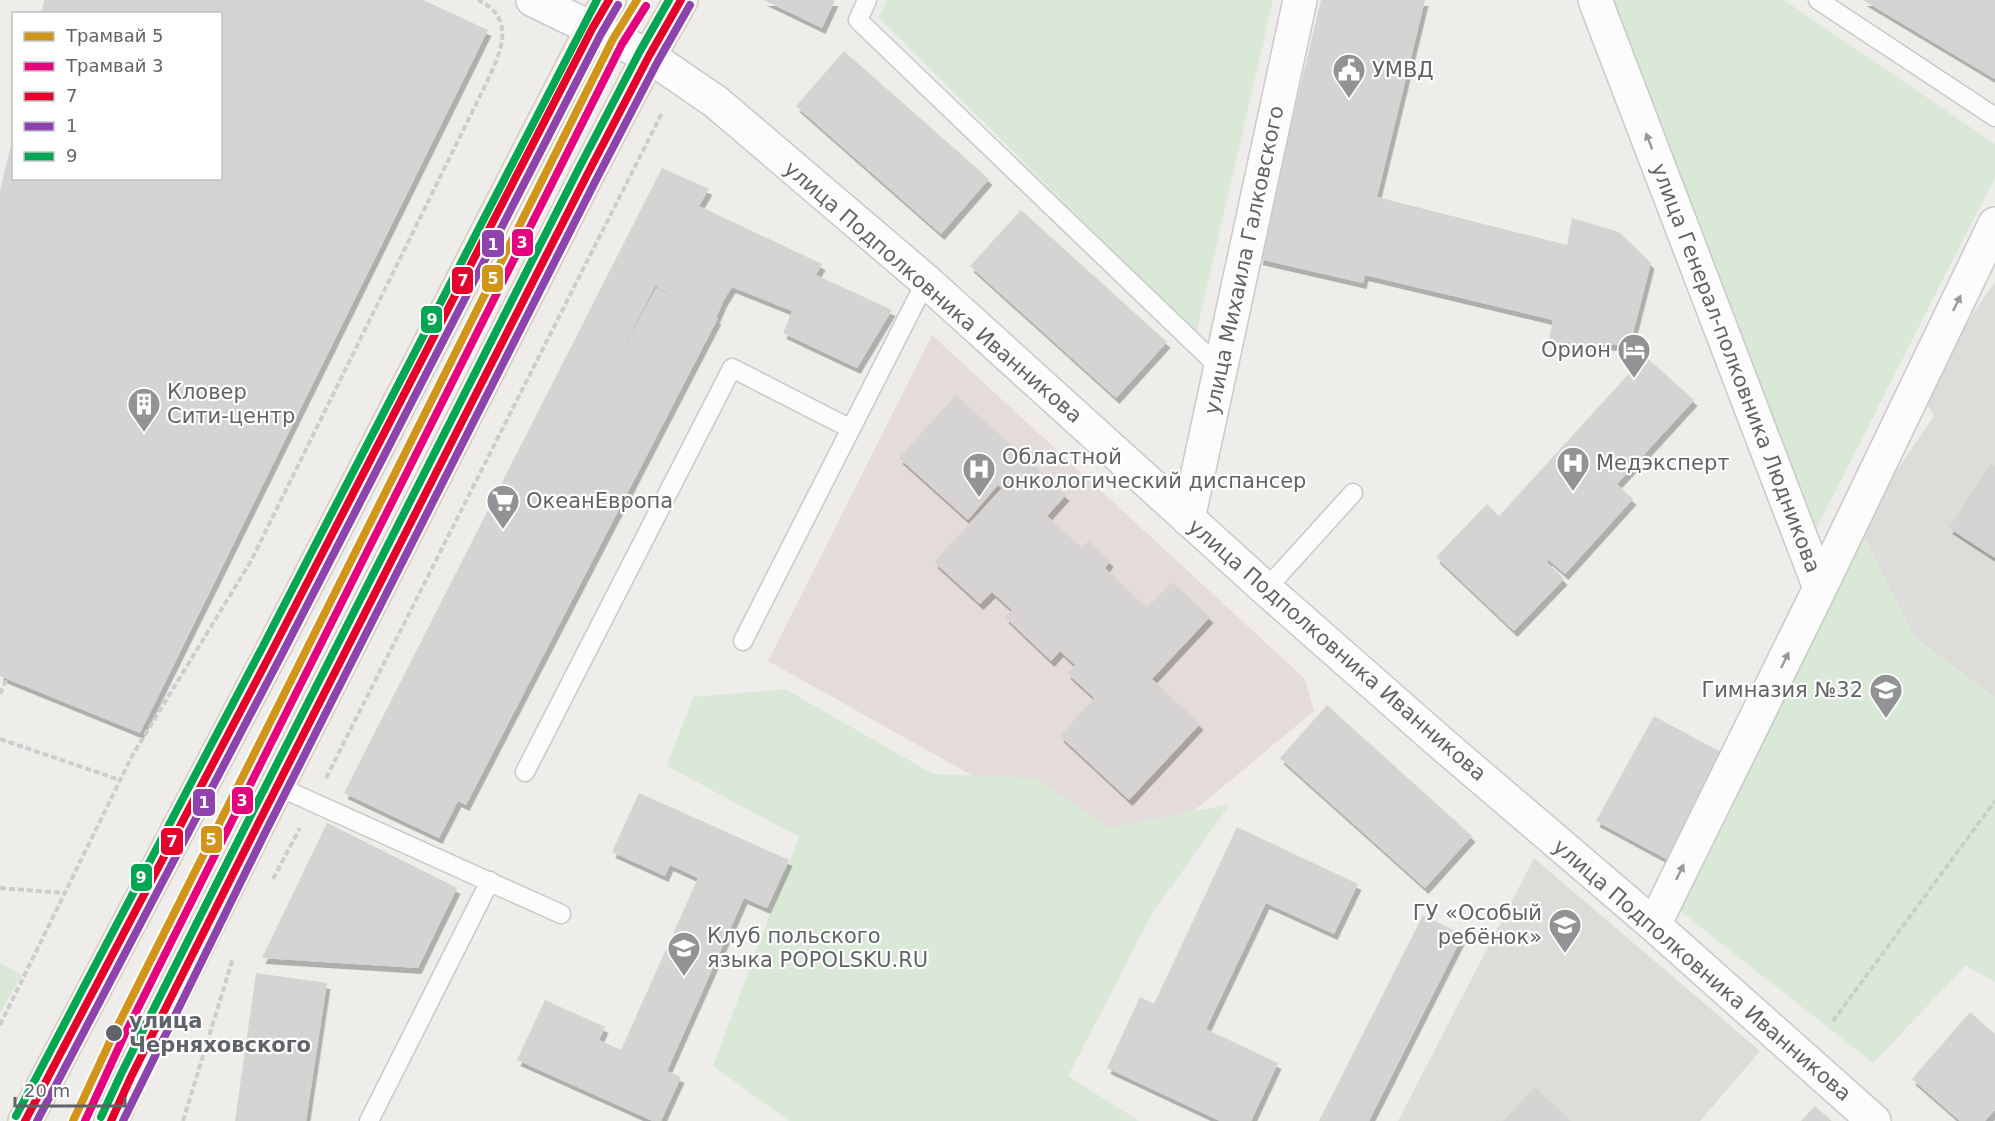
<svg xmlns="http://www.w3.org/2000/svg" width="1995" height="1121" font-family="'DejaVu Sans',sans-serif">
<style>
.education{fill:#dedcd9}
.medical{fill:#e4dcda}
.green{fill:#dae8d8}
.building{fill:#d5d4d3;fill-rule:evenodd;filter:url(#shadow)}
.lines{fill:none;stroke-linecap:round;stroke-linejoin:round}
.service-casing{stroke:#c9c9c9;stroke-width:21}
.minor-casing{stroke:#c9c9c9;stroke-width:36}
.primary-casing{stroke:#d4cdbb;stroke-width:36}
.path{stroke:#cbcecd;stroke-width:4;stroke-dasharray:6 3;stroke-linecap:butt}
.service{stroke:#fdfcfc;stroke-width:18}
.minor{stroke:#fdfcfc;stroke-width:33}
.primary{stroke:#f2f1eb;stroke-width:33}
.bus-1-casing{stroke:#fff;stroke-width:12}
.bus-2-casing{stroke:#fff;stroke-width:12}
.bus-3-casing{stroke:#fff;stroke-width:12}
.bus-1{stroke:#e4002b;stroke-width:8}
.bus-2{stroke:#8e44ad;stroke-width:8}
.bus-3{stroke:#00a651;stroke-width:8}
.tram-1-casing{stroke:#fff;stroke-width:12}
.tram-2-casing{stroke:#fff;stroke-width:12}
.tram-1{stroke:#d1951a;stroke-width:8}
.tram-2{stroke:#e5007d;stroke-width:8}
.oneway{fill:#97999b}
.stop-dot{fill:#606367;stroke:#fff;stroke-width:2}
.labels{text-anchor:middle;stroke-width:4.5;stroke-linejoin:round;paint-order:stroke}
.poi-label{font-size:21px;fill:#606367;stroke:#fff;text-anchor:start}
.street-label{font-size:21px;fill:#606367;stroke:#fff}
.stop-label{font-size:21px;font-weight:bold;fill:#606367;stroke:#fff;text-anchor:start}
.line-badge{stroke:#fff;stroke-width:2}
.badge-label{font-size:16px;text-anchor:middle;font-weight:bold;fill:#fff}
</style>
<defs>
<filter id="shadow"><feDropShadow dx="3.5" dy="6" stdDeviation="0" flood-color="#0004"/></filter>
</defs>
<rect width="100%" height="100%" fill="#efedea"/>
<path class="education" d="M1995 282V934L1873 1063 1689 901 1891 479 1934 416 1920 391Z
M1534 858 1760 1051 1700 1121H1398Z"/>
<path class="medical" d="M932 335 1305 679 1314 711 1130 864 768 661Z"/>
<path class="green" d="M887 0H1273L1196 334 879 18Z
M1606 0H1784L1995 144V177L1805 551Z
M1864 537 1915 637 1995 697V982L1965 965 1873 1063 1680 911Z
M785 689 933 774 1034 778 1109 828 1230 804 1152 914 1068 1076 1139 1121H789L713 1066 799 837 667 766 693 697Z
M0 963 22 975 0 1013Z"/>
<path class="building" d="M44 0H423L488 30 140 733 0 676V191L13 137 14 178H220V14H41Z
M764 0H835L822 28Z
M1321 0H1425L1377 197 1567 245 1572 218 1619 232 1651 263 1630 345 1548 344 1553 320 1365 275 1363 283 1259 259Z
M1863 0H1995V79L1938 45Z
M844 51 989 179 941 234 796 106Z
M662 168 709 189 699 206 822 264 816 275 892 310 857 368 783 333 792 311 732 287 724 300 716 318H718L466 805 458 801 439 838 344 793ZM655 286 687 303 656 288 605 384Z
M1021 210 1167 342 1116 398 970 266Z
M1645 356 1694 400 1617 484 1633 499 1565 574 1549 560 1547 562 1564 579 1514 631 1436 557 1487 504 1499 516Z
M956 395 1066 495 1047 516 1082 548 1088 541 1110 561 1105 568 1147 608 1172 582 1210 617 1152 679 1200 724 1129 800 1060 736 1094 698 1067 673 1075 665 1060 651 1051 661 1005 617 1012 610 992 592 980 604 934 562 1002 488 998 485 968 520 899 458Z
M1991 464 1995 466V558L1949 528Z
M1327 705 1472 836 1425 888 1280 758Z
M1654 716 1728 756 1670 861 1596 821Z
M639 793 789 860 767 908 744 898 667 1071 681 1077 661 1121H653L517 1060 545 1000 605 1027 599 1040 621 1050 698 878 670 865 665 876 612 852Z
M327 823 457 888 418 968 262 958Z
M1237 827 1358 884 1334 934 1266 903 1206 1029 1278 1063 1251 1121H1220L1107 1068 1140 997 1154 1004Z
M1423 915 1463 935 1369 1121H1319Z
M256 973 327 983 306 1121H235Z
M1970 1012 1995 1034V1110L1985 1121H1960L1912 1079Z
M1535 1087 1571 1121H1503Z
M1815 1106 1832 1121H1801Z"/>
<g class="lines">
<defs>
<path id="service" d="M867 0 858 20 1220 368
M1818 0 1995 117
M1266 589 1353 493
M743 641 926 281
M525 772 732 368 851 429
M277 786 561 914
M369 1121 490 881"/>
<path id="minor" d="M533 0 649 56 716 102 926 281 1266 589 1441 743 1654 925 1874 1121
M1595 0 1820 588
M1188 519 1300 0
M1654 925 1820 588 1995 224"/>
<path id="primary" d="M25 1121 271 653 592 29 609 0
M111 1121 131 1077 257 826 588 173 649 56 681 0"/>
</defs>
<use href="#service" class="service-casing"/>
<use href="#minor" class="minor-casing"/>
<use href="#primary" class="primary-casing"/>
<path class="path" d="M0 694 7 678
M0 739 120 780
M326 778 662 113
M273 879 300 828
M0 888 65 893
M1833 1021 1995 801
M0 1025 132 756 251 561 484 88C498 57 520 20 478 0
M183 1121 233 958"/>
<use href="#service" class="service"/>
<use href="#minor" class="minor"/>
<use href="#primary" class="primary"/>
<defs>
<path id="bus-1" d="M25 1121 271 653 592 29 609 0
M111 1121 131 1077 257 826 588 173 649 56 681 0"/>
<path id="bus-2" d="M37 1121 280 658 601 34 618 5
M123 1121 266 831 597 178 658 61 690 5"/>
<path id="bus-3" d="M16 1116 262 648 597 0
M101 1117 122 1072 248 821 579 168 640 51 669 0"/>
</defs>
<use href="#bus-1" class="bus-1-casing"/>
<use href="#bus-2" class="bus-2-casing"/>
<use href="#bus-3" class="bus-3-casing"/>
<use href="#bus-1" class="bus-1"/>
<use href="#bus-2" class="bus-2"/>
<use href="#bus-3" class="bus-3"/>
<defs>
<path id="tram-1" d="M73 1121 114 1033 613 39 637 0"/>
<path id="tram-2" d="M85 1121 123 1038 622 44 646 6"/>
</defs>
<use href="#tram-1" class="tram-1-casing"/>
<use href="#tram-2" class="tram-2-casing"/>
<use href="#tram-1" class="tram-1"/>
<use href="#tram-2" class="tram-2"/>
</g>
<defs><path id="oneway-solid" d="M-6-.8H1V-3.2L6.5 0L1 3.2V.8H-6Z" transform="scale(1.5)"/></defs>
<g class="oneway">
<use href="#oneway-solid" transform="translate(1649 141) rotate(-111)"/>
<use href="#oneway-solid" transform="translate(1957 303) rotate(-64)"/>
<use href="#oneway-solid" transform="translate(1785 660) rotate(-64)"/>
<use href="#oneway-solid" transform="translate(1680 872) rotate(-64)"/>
</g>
<defs>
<symbol id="civic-pin" viewBox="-11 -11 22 30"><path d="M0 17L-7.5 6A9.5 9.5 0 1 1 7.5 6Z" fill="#929395" stroke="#fff"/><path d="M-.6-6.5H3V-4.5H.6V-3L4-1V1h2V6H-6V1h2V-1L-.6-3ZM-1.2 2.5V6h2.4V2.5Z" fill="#fff"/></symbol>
<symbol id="hotel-pin" viewBox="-11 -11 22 30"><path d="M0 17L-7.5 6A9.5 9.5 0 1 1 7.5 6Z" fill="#929395" stroke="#fff"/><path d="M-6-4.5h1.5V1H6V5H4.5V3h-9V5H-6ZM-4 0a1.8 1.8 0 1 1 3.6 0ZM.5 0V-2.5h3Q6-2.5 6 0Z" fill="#fff"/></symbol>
<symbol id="building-pin" viewBox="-11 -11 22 30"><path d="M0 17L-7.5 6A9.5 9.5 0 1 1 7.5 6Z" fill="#929395" stroke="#fff"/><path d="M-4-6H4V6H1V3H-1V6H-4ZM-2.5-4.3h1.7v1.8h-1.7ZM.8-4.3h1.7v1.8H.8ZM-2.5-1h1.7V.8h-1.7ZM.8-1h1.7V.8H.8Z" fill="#fff"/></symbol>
<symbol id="hospital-pin" viewBox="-11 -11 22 30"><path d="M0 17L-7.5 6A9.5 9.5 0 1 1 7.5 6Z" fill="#929395" stroke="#fff"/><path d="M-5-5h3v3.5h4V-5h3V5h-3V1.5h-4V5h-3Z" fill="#fff"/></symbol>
<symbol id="supermarket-pin" viewBox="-11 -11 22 30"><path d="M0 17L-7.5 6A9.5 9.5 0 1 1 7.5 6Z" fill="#929395" stroke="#fff"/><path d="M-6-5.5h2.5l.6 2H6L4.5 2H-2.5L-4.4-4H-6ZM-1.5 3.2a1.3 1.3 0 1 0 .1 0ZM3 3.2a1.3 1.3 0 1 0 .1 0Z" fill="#fff"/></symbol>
<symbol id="school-pin" viewBox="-11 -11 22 30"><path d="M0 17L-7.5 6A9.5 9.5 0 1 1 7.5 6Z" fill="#929395" stroke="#fff"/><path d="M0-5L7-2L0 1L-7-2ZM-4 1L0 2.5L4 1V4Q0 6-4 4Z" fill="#fff"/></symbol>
</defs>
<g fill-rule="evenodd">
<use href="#civic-pin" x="1330" y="51" width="38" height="52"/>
<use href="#hotel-pin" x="1615" y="331" width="38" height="52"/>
<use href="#building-pin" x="125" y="385" width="38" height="52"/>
<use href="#hospital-pin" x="1554" y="444" width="38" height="52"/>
<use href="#hospital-pin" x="960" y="450" width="38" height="52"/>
<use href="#supermarket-pin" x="484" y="482" width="38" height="52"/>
<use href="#school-pin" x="1867" y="671" width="38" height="52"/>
<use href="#school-pin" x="1546" y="906" width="38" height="52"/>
<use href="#school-pin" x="665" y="929" width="38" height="52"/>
</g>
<circle class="stop-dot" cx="114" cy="1033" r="9"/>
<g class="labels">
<g class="poi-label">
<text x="1372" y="77">УМВД</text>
<text x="1611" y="357" text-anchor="end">Орион</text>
<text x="167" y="399">Кловер<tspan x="167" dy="24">Сити-центр</tspan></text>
<text x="1002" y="464">Областной<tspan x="1002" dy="24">онкологический диспансер</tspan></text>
<text x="1596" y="470">Медэксперт</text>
<text x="526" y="508">ОкеанЕвропа</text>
<text x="1863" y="697" text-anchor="end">Гимназия №32</text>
<text x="1542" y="920" text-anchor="end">ГУ «Особый<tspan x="1542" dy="24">ребёнок»</tspan></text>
<text x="707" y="943">Клуб польского<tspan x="707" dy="24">языка POPOLSKU.RU</tspan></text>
</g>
<g class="street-label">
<text transform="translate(1244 260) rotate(-78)" y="7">улица Михаила Галковского</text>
<text transform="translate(933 292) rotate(41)" y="7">улица Подполковника Иванникова</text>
<text transform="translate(1736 368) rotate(69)" y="7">улица Генерал-полковника Людникова</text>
<text transform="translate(1337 650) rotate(41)" y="7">улица Подполковника Иванникова</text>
<text transform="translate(1702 970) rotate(41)" y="7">улица Подполковника Иванникова</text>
</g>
<g class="stop-label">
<text x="129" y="1028">улица<tspan x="129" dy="24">Черняховского</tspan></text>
</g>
</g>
<g class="line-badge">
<rect x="511" y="228" width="23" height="29" rx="6" fill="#e5007d"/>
<rect x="481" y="229" width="24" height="29" rx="6" fill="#8e44ad"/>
<rect x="481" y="264" width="23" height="29" rx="6" fill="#d1951a"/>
<rect x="451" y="266" width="23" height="29" rx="6" fill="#e4002b"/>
<rect x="420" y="305" width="23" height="29" rx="6" fill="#00a651"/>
<rect x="231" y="786" width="23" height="29" rx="6" fill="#e5007d"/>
<rect x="192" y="788" width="24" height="29" rx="6" fill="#8e44ad"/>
<rect x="200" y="825" width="23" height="29" rx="6" fill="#d1951a"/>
<rect x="160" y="827" width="24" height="29" rx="6" fill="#e4002b"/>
<rect x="130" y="863" width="23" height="29" rx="6" fill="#00a651"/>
</g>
<g class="badge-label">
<text x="522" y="248">3</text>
<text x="493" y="250">1</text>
<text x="493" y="284">5</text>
<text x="463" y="286">7</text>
<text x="432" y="325">9</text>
<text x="242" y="806">3</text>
<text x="204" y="808">1</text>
<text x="211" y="845">5</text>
<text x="172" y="847">7</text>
<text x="141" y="883">9</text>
</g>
<rect x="12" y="12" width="210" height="168" fill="#ffffff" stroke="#bfc1c2" stroke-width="1.5"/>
<rect x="24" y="32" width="30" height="9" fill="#d1951a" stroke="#bfc1c2" stroke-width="1.5"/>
<text x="66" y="42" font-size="18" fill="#606367">Трамвай 5</text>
<rect x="24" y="62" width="30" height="9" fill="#e5007d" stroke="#bfc1c2" stroke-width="1.5"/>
<text x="66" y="72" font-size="18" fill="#606367">Трамвай 3</text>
<rect x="24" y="92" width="30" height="9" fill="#e4002b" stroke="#bfc1c2" stroke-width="1.5"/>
<text x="66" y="102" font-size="18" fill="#606367">7</text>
<rect x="24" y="122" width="30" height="9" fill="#8e44ad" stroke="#bfc1c2" stroke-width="1.5"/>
<text x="66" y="132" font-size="18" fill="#606367">1</text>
<rect x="24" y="152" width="30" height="9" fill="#00a651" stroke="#bfc1c2" stroke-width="1.5"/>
<text x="66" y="162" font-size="18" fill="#606367">9</text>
<path d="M15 1097v9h110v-9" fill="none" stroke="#606367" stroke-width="3"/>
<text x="24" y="1097" font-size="18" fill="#606367" stroke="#ffffff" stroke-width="4.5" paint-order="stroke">20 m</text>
</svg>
